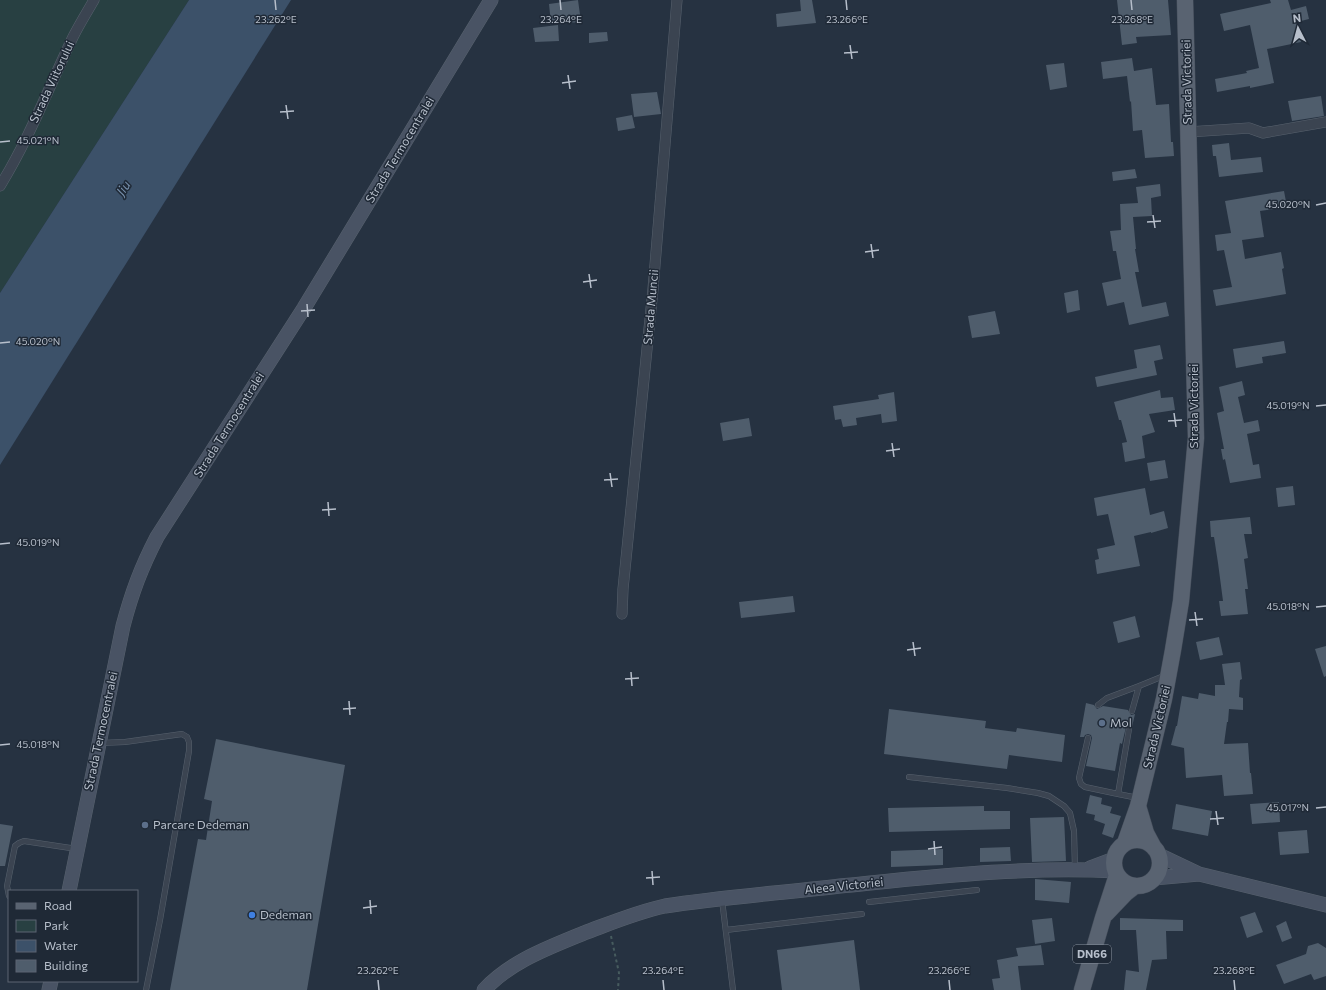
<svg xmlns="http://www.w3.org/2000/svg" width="1326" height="990" font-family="Commissioner,sans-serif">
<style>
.green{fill:#284042}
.water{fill:#3c5169}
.building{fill:#4f5d6c}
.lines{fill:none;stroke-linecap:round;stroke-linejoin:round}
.lane-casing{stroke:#58626e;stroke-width:6}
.street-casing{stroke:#58626e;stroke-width:11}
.secondary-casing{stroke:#58626e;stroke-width:15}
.primary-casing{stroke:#444d5a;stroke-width:17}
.path{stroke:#475c5f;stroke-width:2;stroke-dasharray:3 3;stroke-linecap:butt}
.lane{stroke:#3b4451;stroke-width:5}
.street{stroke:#3b4451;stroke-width:10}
.secondary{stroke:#495364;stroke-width:14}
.primary{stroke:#596371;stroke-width:16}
.ticks{fill:none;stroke:#b7bfcb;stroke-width:1.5}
.service-dot{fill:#5c6f8a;stroke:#1f2936;stroke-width:1.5}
.shop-dot{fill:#3f7fe0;stroke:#1f2936;stroke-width:1.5}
.labels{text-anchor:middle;stroke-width:3;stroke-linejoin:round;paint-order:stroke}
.shield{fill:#1f2936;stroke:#89929e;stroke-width:1}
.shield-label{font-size:11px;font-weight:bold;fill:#b7bfcb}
.street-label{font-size:12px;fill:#b7bfcb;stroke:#1f2936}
.poi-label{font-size:12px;fill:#b7bfcb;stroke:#1f2936;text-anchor:start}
.water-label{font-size:13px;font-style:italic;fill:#7891ad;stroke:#1f2936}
.ticks-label{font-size:10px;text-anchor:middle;fill:#b7bfcb;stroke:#1f2936;stroke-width:3;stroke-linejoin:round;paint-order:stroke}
</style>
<rect width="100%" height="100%" fill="#263241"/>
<path class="green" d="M0 0H189L0 293Z"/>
<path class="water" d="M189 0H291L0 465V293Z"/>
<path class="building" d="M578 0 581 22 551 24 549 4Z
M800 0H812L816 23 777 27 776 14 801 11Z
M1117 0H1168L1171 35 1136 37 1137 43 1122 45Z
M1270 0H1288L1291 10 1306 6 1309 19 1297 22 1301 42 1267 49 1274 83 1250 88V86L1217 92 1215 79 1247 73 1246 71 1259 68 1250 25 1224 31 1220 14 1271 3Z
M558 25 559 41 535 42 533 28Z
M607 32 608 41 589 43V33Z
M1132 58 1134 71 1152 68 1156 105 1169 104 1171 142H1173L1174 156 1145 158 1142 130 1133 131 1131 101 1130 102 1127 76 1103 79 1101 62Z
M1064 63 1067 87 1050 90 1046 65Z
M657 92 661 114 634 117 631 94Z
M1321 96 1324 116 1292 121 1288 101Z
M632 115 635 128 618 131 616 118Z
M1229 143 1231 160 1261 157 1263 172 1219 177 1216 156H1213L1212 145Z
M1135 169 1137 178 1113 181 1112 172Z
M1160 184 1161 196 1151 198 1152 216 1133 217 1136 249H1135L1139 272H1135L1142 307 1166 302 1169 316 1129 325 1124 302 1107 306 1102 283 1121 279 1116 251H1113L1110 231 1121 230 1120 204 1138 203 1136 187Z
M1284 191 1287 207 1260 211 1264 237 1242 240 1245 259 1281 252 1284 268 1282 269 1286 294 1216 306 1213 290 1232 287 1224 250 1217 251 1215 235 1231 233 1225 201Z
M1078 290 1080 310 1067 313 1064 293Z
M995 311 1000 334 972 338 968 316Z
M1284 341 1286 353 1262 357 1263 363 1236 368 1233 349Z
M1160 345 1163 359 1154 361 1157 375 1097 387 1095 377 1137 368 1134 350Z
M1242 381 1245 395 1238 397 1244 423 1258 420 1260 431 1247 434 1253 465 1259 464 1261 478 1230 483 1225 459 1223 460 1221 449H1224L1217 413 1224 411 1219 387Z
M1160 390 1161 398 1173 397 1175 410 1149 414 1155 432 1142 436 1145 458 1125 462 1122 443 1127 442 1121 420H1119L1114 402Z
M894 392 897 421 882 423 881 414 856 418 857 425 843 427 841 419 835 420 833 406 879 399 878 395Z
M749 418 752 436 723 441 720 423Z
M1165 460 1168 478 1150 481 1147 463Z
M1293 486 1295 505 1278 507 1276 488Z
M1145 488 1150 515 1164 511 1168 528 1151 533V532L1134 536 1140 566 1097 574 1095 560 1099 559 1097 549 1115 545 1108 514 1097 516 1094 498Z
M1250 517 1252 534H1244L1248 558 1244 559 1248 589H1245L1248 614 1221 616 1219 601H1223L1218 563 1214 537H1211L1210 521Z
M793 596 795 612 741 618 739 602Z
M1135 616 1140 637 1118 643 1113 622Z
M1219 637 1223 655 1200 660 1196 642Z
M1326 646V676L1324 677 1315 649Z
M1240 662 1242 679 1240 680 1239 697 1243 698V710L1229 709 1228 722H1227L1224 744 1248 743 1250 773H1251L1253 794 1224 796 1222 775 1186 778 1184 748 1171 745 1176 726H1177L1182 696 1198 699 1199 693 1215 696V685H1225L1222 664Z
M1086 703 1094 705 1097 709 1103 706 1128 710 1131 715 1135 714 1132 727 1129 725 1126 727 1122 744 1120 743 1115 771 1086 766 1092 738 1091 735 1088 734 1085 735 1084 737H1080Z
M889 709 986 721 985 728 1016 732 1017 728 1065 735 1062 762 1009 755 1007 769 884 754Z
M216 739 345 765 307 990H170L198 839 206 840 212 801 204 799Z
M1090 795 1102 798 1101 804 1112 807 1110 813 1121 816 1113 838 1102 834 1105 824 1094 820 1095 815 1086 813Z
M1279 802 1280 822 1252 824 1250 804Z
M1176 804 1212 811 1208 836 1172 829Z
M984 806V811H1010V829L889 832 888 808Z
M1064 817 1066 861 1032 862 1030 818Z
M0 824 13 826 5 866H0Z
M1307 830 1309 853 1280 855 1278 832Z
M1010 847 1011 861 980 862V848Z
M943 849V865L891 867V851Z
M1035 879 1071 882 1069 903 1035 900Z
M1255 912 1263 932 1247 938 1240 917Z
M1052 918 1055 941 1035 944 1032 920Z
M1120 918 1183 920V931H1166L1167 959 1152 960 1146 990H1124L1126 970 1139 972 1136 930H1120Z
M1286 921 1292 938 1282 942 1276 926Z
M854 940 860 990H782L777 950Z
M1318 943 1326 948V976L1314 980 1311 974 1284 984 1276 965 1306 954 1308 946Z
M1041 945 1044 965 1018 966 1021 990H994L992 979 1000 978 997 960 1018 956 1016 948Z"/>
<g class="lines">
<defs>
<path id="lane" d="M1098 705 1107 698 1139 686
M1132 711 1139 686 1166 675
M1129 729 1118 794 1138 798
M1088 738 1079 778 1081 784 1085 787 1118 794
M100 743 125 742 182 734 187 737 189 742V751L160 920 146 990
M909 777 1007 788 1038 793 1049 796 1064 806 1070 813 1074 831 1075 869
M9 896 7 886 15 846 19 843 24 841 77 849
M722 900 733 990
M869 902 977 890
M726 930 862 914"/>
<path id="street" d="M1188 132 1249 128 1263 133 1326 122
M0 186C29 139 49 87 73 37 79 25 87 12 94 0
M622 614 623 589 653 289 677 0"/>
<path id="secondary" d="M1159 855 1199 874 1326 905
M1090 868 1114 859
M1154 878 1199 874
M69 891 123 626C132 592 141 568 157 537L304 308 491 0
M49 990 51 981
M484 990C511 961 548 948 584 933 611 923 637 912 665 906 723 897 782 893 840 886 931 877 1024 866 1116 871"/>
<path id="primary" d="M1138 806 1146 833 1154 848
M1114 863a23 23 0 1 1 46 0a23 23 0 1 1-46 0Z
M1125 843 1138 806 1164 699 1173 650 1181 601 1196 438 1185 0
M1106 914 1126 893 1135 886
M1082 990 1103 918 1117 875"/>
</defs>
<use href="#lane" class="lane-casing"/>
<use href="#street" class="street-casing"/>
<use href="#secondary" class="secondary-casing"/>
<use href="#primary" class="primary-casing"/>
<path class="path" d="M611 936 619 973 618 990"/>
<use href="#lane" class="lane"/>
<use href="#street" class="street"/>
<use href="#secondary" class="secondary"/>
<use href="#primary" class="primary"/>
</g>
<path class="ticks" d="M275 0 276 10M560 0 561 10M846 0 847 10M1131 0 1132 10M850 45 852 59M844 53 858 52M568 75 570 89M562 83 576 81M286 105 288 119M280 112 294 111M0 142 10 141M1316 205 1326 203M1153 215 1155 228M1147 222 1161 221M871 244 873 258M865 252 879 250M589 274 591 288M583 282 597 280M307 304 308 317M301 311 315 310M0 343 10 342M1316 406 1326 405M1174 413 1176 427M1168 421 1182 420M892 443 894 457M886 451 900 449M610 473 612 487M604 480 618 479M328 502 329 516M322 510 336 509M0 544 10 543M1316 607 1326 606M1195 612 1197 626M1189 620 1203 619M913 642 915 656M907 650 921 648M631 672 632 686M625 679 639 678M349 701 350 715M343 709 356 708M0 745 10 744M1316 808 1326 807M1216 811 1218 825M1210 819 1224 818M934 841 935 855M928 849 942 847M652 871 653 885M646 878 660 877M370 900 371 914M363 908 377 906M378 980 379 990M663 980 664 990M949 980 950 990M1234 980 1235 990"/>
<g class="service-dot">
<circle cx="1102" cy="723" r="4"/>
<circle cx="145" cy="825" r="4"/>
</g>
<circle class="shop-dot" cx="252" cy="915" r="4"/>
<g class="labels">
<rect class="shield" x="1073" y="945" width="38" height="18" rx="3"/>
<g class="shield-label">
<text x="1092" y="958">DN66</text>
</g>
<g class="street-label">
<text transform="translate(52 82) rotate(-65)" y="4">Strada Viitorului</text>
<text transform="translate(1187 82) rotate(-91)" y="4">Strada Victoriei</text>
<text transform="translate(400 150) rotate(-59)" y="4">Strada Termocentralei</text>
<text transform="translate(651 307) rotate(-85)" y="4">Strada Muncii</text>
<text transform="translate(1194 406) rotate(-90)" y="4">Strada Victoriei</text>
<text transform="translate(229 425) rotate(-58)" y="4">Strada Termocentralei</text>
<text transform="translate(1157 727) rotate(-77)" y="4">Strada Victoriei</text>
<text transform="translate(101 731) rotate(-78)" y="4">Strada Termocentralei</text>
<text transform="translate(844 886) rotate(-6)" y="4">Aleea Victoriei</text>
</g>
<g class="poi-label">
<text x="1110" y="727">Mol</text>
<text x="153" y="829">Parcare Dedeman</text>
<text x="260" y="919">Dedeman</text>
</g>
<g class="water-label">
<text transform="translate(123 188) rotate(-57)" y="5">Jiu</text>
</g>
</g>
<g class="ticks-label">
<text x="276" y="23">23.262°E</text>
<text x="561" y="23">23.264°E</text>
<text x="847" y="23">23.266°E</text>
<text x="1132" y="23">23.268°E</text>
<text x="38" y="144">45.021°N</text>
<text x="1288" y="208">45.020°N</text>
<text x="38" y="345">45.020°N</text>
<text x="1288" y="409">45.019°N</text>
<text x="38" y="546">45.019°N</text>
<text x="1288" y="610">45.018°N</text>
<text x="38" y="748">45.018°N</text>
<text x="1288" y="811">45.017°N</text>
<text x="378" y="974">23.262°E</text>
<text x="663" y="974">23.264°E</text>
<text x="949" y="974">23.266°E</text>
<text x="1234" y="974">23.268°E</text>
</g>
<rect x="8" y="890" width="130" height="92" fill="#1f2936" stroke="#5c6572"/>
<rect x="16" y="903" width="20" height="6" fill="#596371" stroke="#5c6572"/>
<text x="44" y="910" font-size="12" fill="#b7bfcb">Road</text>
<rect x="16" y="920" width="20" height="12" fill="#284042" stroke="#5c6572"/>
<text x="44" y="930" font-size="12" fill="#b7bfcb">Park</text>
<rect x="16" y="940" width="20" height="12" fill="#3c5169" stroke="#5c6572"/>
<text x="44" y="950" font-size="12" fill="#b7bfcb">Water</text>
<rect x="16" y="960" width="20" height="12" fill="#4f5d6c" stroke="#5c6572"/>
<text x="44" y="970" font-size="12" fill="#b7bfcb">Building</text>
<g transform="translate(1298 28) rotate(354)" stroke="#1f2936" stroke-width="3" paint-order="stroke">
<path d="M0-3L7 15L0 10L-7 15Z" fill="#b7bfcb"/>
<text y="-6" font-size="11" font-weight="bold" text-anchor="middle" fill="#b7bfcb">N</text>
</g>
</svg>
